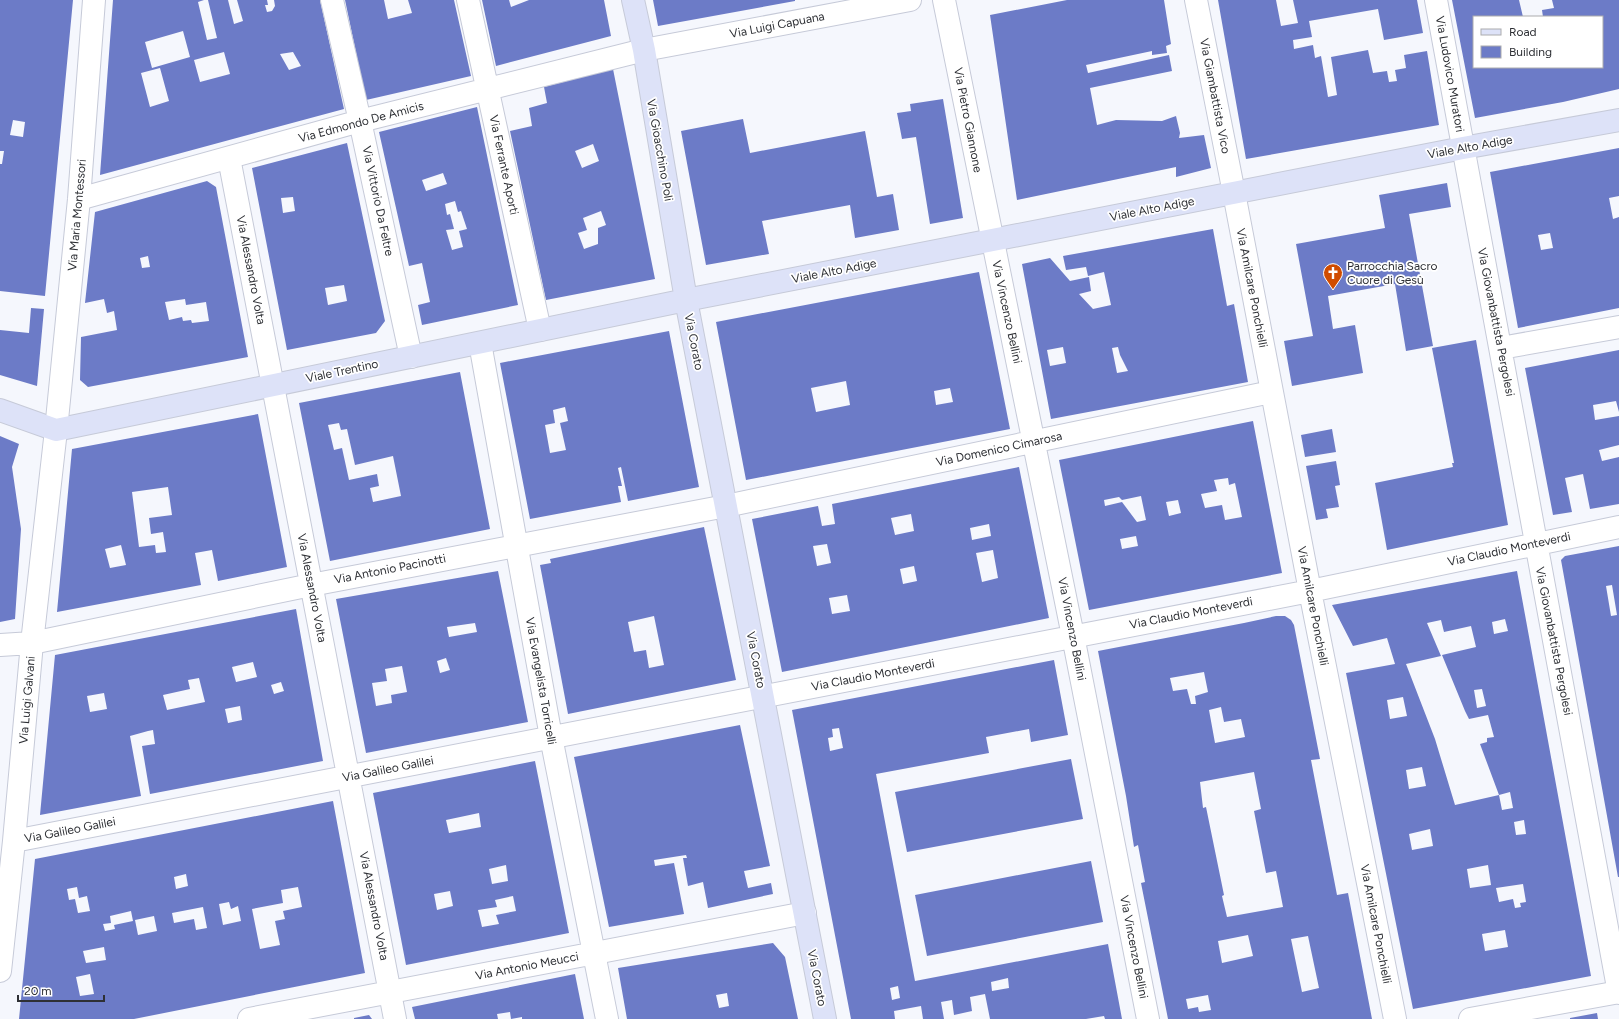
<svg xmlns="http://www.w3.org/2000/svg" width="1619" height="1019" font-family="Figtree,sans-serif">
<style>
.building{fill:#6c7bc7;fill-rule:evenodd}
.lines{fill:none;stroke-linecap:round;stroke-linejoin:round}
.street-casing{stroke:#c6cad8;stroke-width:24}
.secondary-casing{stroke:#c6cad8;stroke-width:24}
.street{stroke:#fff;stroke-width:22}
.secondary{stroke:#dde2f8;stroke-width:22}
.labels{text-anchor:middle;stroke-width:3.5;stroke-linejoin:round;paint-order:stroke}
.street-label{font-size:12px;fill:#2e3035;stroke:#fff}
.poi-label{font-size:12px;fill:#2e3035;stroke:#fff;text-anchor:start}
</style>
<rect width="100%" height="100%" fill="#f5f7fd"/>
<path class="building" d="M0 0H73L45 296 0 291V164H2L4 151H0ZM13 120 25 122 23 137 10 135Z
M113 0H204L198 2 207 40 217 38 208 0H228L234 24 243 21 237 0H267L268 5H265L267 12 272 11 275 6 274 0H320L344 109 100 175ZM183 31 190 57 152 68 145 42ZM224 52 230 74 200 82 194 60ZM293 52 301 66 289 70 280 54ZM160 68 169 101 150 107 141 73Z
M345 0H384L388 19 412 13 408 0H454L471 76 366 100Z
M482 0H509L511 7 529 0H604L611 36 496 66Z
M653 0H795V1L658 26Z
M1067 0H1164L1171 44 1166 46 1167 53 1152 55V51L1086 65 1088 73 1169 55 1172 71 1090 88 1097 125 1116 120 1162 121 1176 116 1180 133 1179 138 1204 135 1211 168 1176 177V167L1017 200 990 15Z
M1218 0H1276L1281 26 1298 23 1293 0H1417L1423 33 1384 40 1378 9 1309 21 1312 37 1293 40 1294 49 1313 45 1315 58 1321 56 1328 97 1337 95 1331 57 1368 50 1373 73 1387 71 1389 82 1397 81 1395 70 1406 68 1404 55 1427 51 1439 125 1246 159Z
M1452 0H1519L1523 17H1474V67H1602V17H1543L1542 10 1554 8 1552 0H1619V89L1563 102 1475 118Z
M613 69 655 279 546 300 510 131 532 126 529 108 547 103 544 87ZM593 144 599 161 582 168 575 151ZM601 211 606 225 598 228V244L584 249 578 233 587 230 583 218Z
M943 99 963 218 930 224 916 137 902 139 897 113 911 111 910 104Z
M477 107 518 305 422 325 418 305 430 302 422 263 409 266 379 132ZM443 173 447 184 426 191 422 180ZM455 201 458 212 461 211 467 229 459 231 463 247 452 250 446 230 454 229 450 214 447 215 445 204Z
M743 119 750 153 865 131 877 197 893 194 899 230 855 238 850 205 762 221 769 254 706 265 681 131Z
M347 143 385 321 376 333 287 350 252 168ZM293 197 295 211 283 213 281 198ZM344 285 347 301 328 305 325 288Z
M1619 148V196L1609 198 1613 219 1619 217V308L1518 328 1490 172ZM1550 233 1553 248 1541 250 1538 235Z
M207 181 216 187 248 357 88 387 80 380 81 337 117 330 114 311 107 313 104 299 85 303 95 212ZM148 256 150 267 142 268 140 258ZM185 299 186 305 206 302 209 321 192 323 191 320 183 321 182 317 169 320 165 302Z
M1447 183 1451 207 1409 214 1433 346 1406 351 1395 284 1328 296 1333 329 1355 325 1363 373 1292 386 1284 341 1313 336 1296 244 1385 228 1379 195Z
M1213 229 1227 306 1234 304 1248 382 1051 419 1022 264 1050 258 1070 281 1089 277 1091 291 1079 294 1093 309 1111 305 1104 272 1088 276 1086 267 1066 270 1063 256ZM1063 347 1066 363 1050 366 1047 350ZM1118 347 1120 355 1128 371 1117 373 1112 348Z
M979 272 1010 429 746 480 716 322ZM846 381 850 405 816 412 811 388ZM950 388 953 402 936 405 934 391Z
M31 308 44 309 37 386 0 375V330L29 333Z
M669 331 699 487 628 501 621 467 618 468 622 486H618L621 502 530 519 500 363ZM565 407 568 421 560 423 566 450 550 453 545 425 555 423 553 410Z
M1476 340 1508 525 1387 550 1375 483 1453 467 1452 463H1454L1432 348Z
M1619 350V412L1616 401 1593 405 1595 420 1619 416V445L1599 450 1602 461 1619 457V504L1590 509 1583 474 1565 478 1572 512 1553 515 1525 368Z
M460 372 490 529 330 561 299 403ZM339 423 341 430 347 429 355 465 393 456 401 496 373 502 370 488 379 486 377 474 349 480 342 448 334 450 328 425Z
M258 414 287 567 218 581 212 550 195 553 201 585 57 612 72 449ZM168 487 172 515 149 518 151 534 163 532 166 552 156 553 155 545 139 547 132 492ZM121 545 126 565 110 568 105 549Z
M1253 421 1282 573 1089 610 1059 460ZM1228 478 1229 485 1235 483 1242 517 1225 520 1222 505 1205 508 1201 494 1217 491 1214 480ZM1141 496 1146 520 1137 522 1122 502 1105 506 1104 500 1119 497 1122 500ZM1178 500 1181 513 1169 516 1166 502ZM1136 536 1138 546 1122 549 1120 539Z
M1332 429 1336 452 1305 457 1301 435Z
M0 436 19 444 12 467 21 529 15 619 0 622Z
M1336 461 1340 485 1335 486 1339 507 1326 509 1328 518 1316 520 1306 466Z
M1019 467 1049 618 782 672 752 519 818 506 822 526 835 524 832 504ZM911 514 914 531 895 535 891 518ZM989 524 991 536 972 540 970 528ZM827 544 831 563 817 566 813 546ZM993 550 998 578 982 582 976 553ZM914 566 917 581 903 584 900 569ZM847 595 850 611 832 614 829 598Z
M704 527 736 680 568 714 540 565 551 563 550 559ZM654 616 664 665 649 668 646 650 634 652 628 622Z
M1619 546V877H1618L1561 560 1565 556ZM1612 585 1617 615 1611 616 1606 586Z
M498 571 528 722 366 753 336 599ZM475 623 477 632 449 637 447 627ZM446 658 450 670 440 673 437 661ZM402 666 407 692 391 695 392 703 376 706 372 683 387 681 385 669Z
M1517 571 1591 976 1413 1009 1346 673 1395 664 1387 638 1353 646 1332 605ZM1505 619 1508 631 1494 634 1492 622ZM1441 620 1444 632 1471 626 1476 647 1442 655 1465 711 1469 719 1488 715 1494 737 1487 738V742L1480 744 1499 795 1510 792 1513 808 1502 810 1499 795 1455 805 1435 739 1406 664 1441 656 1427 623ZM1482 689 1486 706 1477 708 1474 690ZM1403 697 1407 716 1390 719 1387 700ZM1422 767 1426 786 1409 789 1406 770ZM1524 820 1526 834 1516 835 1514 822ZM1430 829 1433 846 1412 850 1409 834ZM1488 865 1491 885 1470 888 1467 869ZM1523 884 1526 902 1520 903 1521 907 1515 908 1513 899 1499 902 1496 888ZM1505 930 1508 947 1485 951 1482 934Z
M296 609 323 761 150 794 142 746 155 744 153 730 148 731 130 736 141 796 40 815 55 655ZM253 662 257 677 236 682 232 667ZM199 678 205 702 167 710 163 695 190 689 188 680ZM281 682 284 691 274 694 271 685ZM104 693 107 709 90 712 87 696ZM240 706 242 720 228 723 225 709Z
M1276 616H1285L1291 620 1294 625 1320 759 1311 760 1337 895 1348 893 1372 1019H1168L1141 883 1145 882 1138 845 1134 847 1126 796 1098 651 1244 623ZM1204 672 1208 692 1195 696 1196 704H1191L1187 689 1173 691 1170 678ZM1221 707 1224 722 1241 719 1245 737 1215 743 1209 710ZM1254 772 1261 809 1254 811 1266 873 1276 871 1283 907 1227 917 1222 896 1224 895 1206 807 1203 808 1200 782ZM1248 935 1253 956 1222 963 1218 941ZM1308 936 1319 988 1302 992 1291 939ZM1208 995 1211 1010 1199 1012 1198 1007 1188 1009 1186 999Z
M1054 660 1068 735 1031 742 1029 729 986 737 989 753 876 774 915 981 1108 944 1122 1019H1105L1104 1016 1086 1019H990L985 994 970 997 972 1011 954 1015 952 1000 941 1002 944 1019H923L921 1006 894 1011 895 1019H851L792 710ZM839 728 843 748 830 751 828 738 833 737 832 729ZM1008 978 1009 988 992 991 991 982ZM898 986 900 998 892 1000 890 988Z
M740 725 770 866 744 871 748 888 771 883 773 894 708 908 703 882 688 886 683 858H687L686 855 654 860 655 866 674 863 684 914 609 927 574 757Z
M1071 759 1083 819 907 852 895 792Z
M535 761 569 933 406 965 373 793ZM479 813 481 827 449 833 446 820ZM506 865 508 881 492 884 489 869ZM450 891 453 906 437 910 434 894ZM513 896 516 911 496 915 499 924 482 927 478 910 497 907 495 900Z
M333 801 365 973 134 1019H19L35 859ZM186 874 188 886 176 889 174 877ZM77 887 79 898 87 896 90 911 78 913 75 899 69 900 67 889ZM298 887 302 907 283 911 285 919 275 921 280 945 260 949 252 909 283 903 281 890ZM229 902 231 909 238 906 241 921 223 925 219 904ZM203 907 207 928 196 930 194 919 174 923 172 913ZM131 911 133 921 114 925 115 929 105 931 103 924 111 923 110 916ZM154 916 157 931 138 935 135 920ZM104 947 106 960 86 963 83 951ZM90 974 94 994 80 996 76 977Z
M1091 861 1103 922 927 956 915 895Z
M773 943 785 957 798 1019H627L618 968ZM727 993 729 1006 719 1008 716 995Z
M575 974 584 1019H522V1017L511 1019 510 1012 497 1014 498 1019H415L412 1007Z
M1597 1013 1598 1019H1570V1018Z
M369 1015 372 1019H354V1018Z"/>
<g class="lines">
<defs>
<path id="street" d="M332 0 360 121 411 357
M468 0 540 330
M944 0 1073 636 1148 1019
M1196 0 1234 193 1310 591 1395 1019
M1436 0 1619 993
M229 158 395 1019
M79 199 360 121 644 50 910 0
M480 343 551 737 607 1019
M1501 348 1619 327
M0 645 32 643 311 585 726 506 1271 392
M14 841 1310 591 1619 527
M0 971 14 841 32 643 56 430 79 199 94 0
M249 1019 805 913
M1470 1019 1619 992"/>
<path id="secondary" d="M633 0 644 50 686 300 825 1019
M0 410 56 430 686 300 1463 148 1619 120"/>
</defs>
<use href="#street" class="street-casing"/>
<use href="#secondary" class="secondary-casing"/>
<use href="#street" class="street"/>
<use href="#secondary" class="secondary"/>
</g>
<defs>
<symbol id="church-pin" viewBox="-11 -11 22 30"><path d="M0 17L-7.5 6A9.5 9.5 0 1 1 7.5 6Z" fill="#d04c00" stroke="#fff"/><path d="M-1.2-6h2.4v3.5h3.3v2.4h-3.3V6h-2.4V-.1h-3.3v-2.4h3.3Z" fill="#fff"/></symbol>
</defs>
<g fill-rule="evenodd">
<use href="#church-pin" x="1322" y="262" width="22" height="30"/>
</g>
<g class="labels">
<g class="street-label">
<text transform="translate(777 25) rotate(-11)" y="4">Via Luigi Capuana</text>
<text transform="translate(1450 74) rotate(80)" y="4">Via Ludovico Muratori</text>
<text transform="translate(1215 96) rotate(79)" y="4">Via Giambattista Vico</text>
<text transform="translate(968 120) rotate(79)" y="4">Via Pietro Giannone</text>
<text transform="translate(361 122) rotate(-15)" y="4">Via Edmondo De Amicis</text>
<text transform="translate(1470 147) rotate(-10)" y="4">Viale Alto Adige</text>
<text transform="translate(660 150) rotate(80)" y="4">Via Gioacchino Poli</text>
<text transform="translate(504 165) rotate(78)" y="4">Via Ferrante Aporti</text>
<text transform="translate(378 201) rotate(78)" y="4">Via Vittorio Da Feltre</text>
<text transform="translate(1152 209) rotate(-11)" y="4">Viale Alto Adige</text>
<text transform="translate(77 215) rotate(-85)" y="4">Via Maria Montessori</text>
<text transform="translate(251 270) rotate(79)" y="4">Via Alessandro Volta</text>
<text transform="translate(834 271) rotate(-11)" y="4">Viale Alto Adige</text>
<text transform="translate(1252 288) rotate(79)" y="4">Via Amilcare Ponchielli</text>
<text transform="translate(1007 312) rotate(78)" y="4">Via Vincenzo Bellini</text>
<text transform="translate(1496 322) rotate(79)" y="4">Via Giovanbattista Pergolesi</text>
<text transform="translate(694 342) rotate(79)" y="4">Via Corato</text>
<text transform="translate(342 371) rotate(-12)" y="4">Viale Trentino</text>
<text transform="translate(999 449) rotate(-12)" y="4">Via Domenico Cimarosa</text>
<text transform="translate(1509 549) rotate(-12)" y="4">Via Claudio Monteverdi</text>
<text transform="translate(390 569) rotate(-11)" y="4">Via Antonio Pacinotti</text>
<text transform="translate(312 588) rotate(79)" y="4">Via Alessandro Volta</text>
<text transform="translate(1313 606) rotate(79)" y="4">Via Amilcare Ponchielli</text>
<text transform="translate(1191 613) rotate(-11)" y="4">Via Claudio Monteverdi</text>
<text transform="translate(1072 629) rotate(79)" y="4">Via Vincenzo Bellini</text>
<text transform="translate(1554 641) rotate(79)" y="4">Via Giovanbattista Pergolesi</text>
<text transform="translate(756 660) rotate(79)" y="4">Via Corato</text>
<text transform="translate(873 675) rotate(-11)" y="4">Via Claudio Monteverdi</text>
<text transform="translate(541 681) rotate(80)" y="4">Via Evangelista Torricelli</text>
<text transform="translate(27 700) rotate(-85)" y="4">Via Luigi Galvani</text>
<text transform="translate(388 769) rotate(-11)" y="4">Via Galileo Galilei</text>
<text transform="translate(70 830) rotate(-11)" y="4">Via Galileo Galilei</text>
<text transform="translate(374 906) rotate(79)" y="4">Via Alessandro Volta</text>
<text transform="translate(1376 924) rotate(79)" y="4">Via Amilcare Ponchielli</text>
<text transform="translate(1134 947) rotate(79)" y="4">Via Vincenzo Bellini</text>
<text transform="translate(527 966) rotate(-11)" y="4">Via Antonio Meucci</text>
<text transform="translate(817 978) rotate(79)" y="4">Via Corato</text>
</g>
<g class="poi-label">
<text x="1347" y="270">Parrocchia Sacro<tspan x="1347" dy="14">Cuore di Gesù</tspan></text>
</g>
</g>
<rect x="1473" y="16" width="130" height="52" fill="#ffffff" stroke="#abacae"/>
<rect x="1481" y="29" width="20" height="6" fill="#dde2f8" stroke="#abacae"/>
<text x="1509" y="36" font-size="12" fill="#2e3035">Road</text>
<rect x="1481" y="46" width="20" height="12" fill="#6c7bc7" stroke="#abacae"/>
<text x="1509" y="56" font-size="12" fill="#2e3035">Building</text>
<path d="M18 995v6h86v-6" fill="none" stroke="#2e3035" stroke-width="2"/>
<text x="24" y="995" font-size="12" fill="#2e3035" stroke="#ffffff" stroke-width="3" paint-order="stroke">20 m</text>
</svg>
